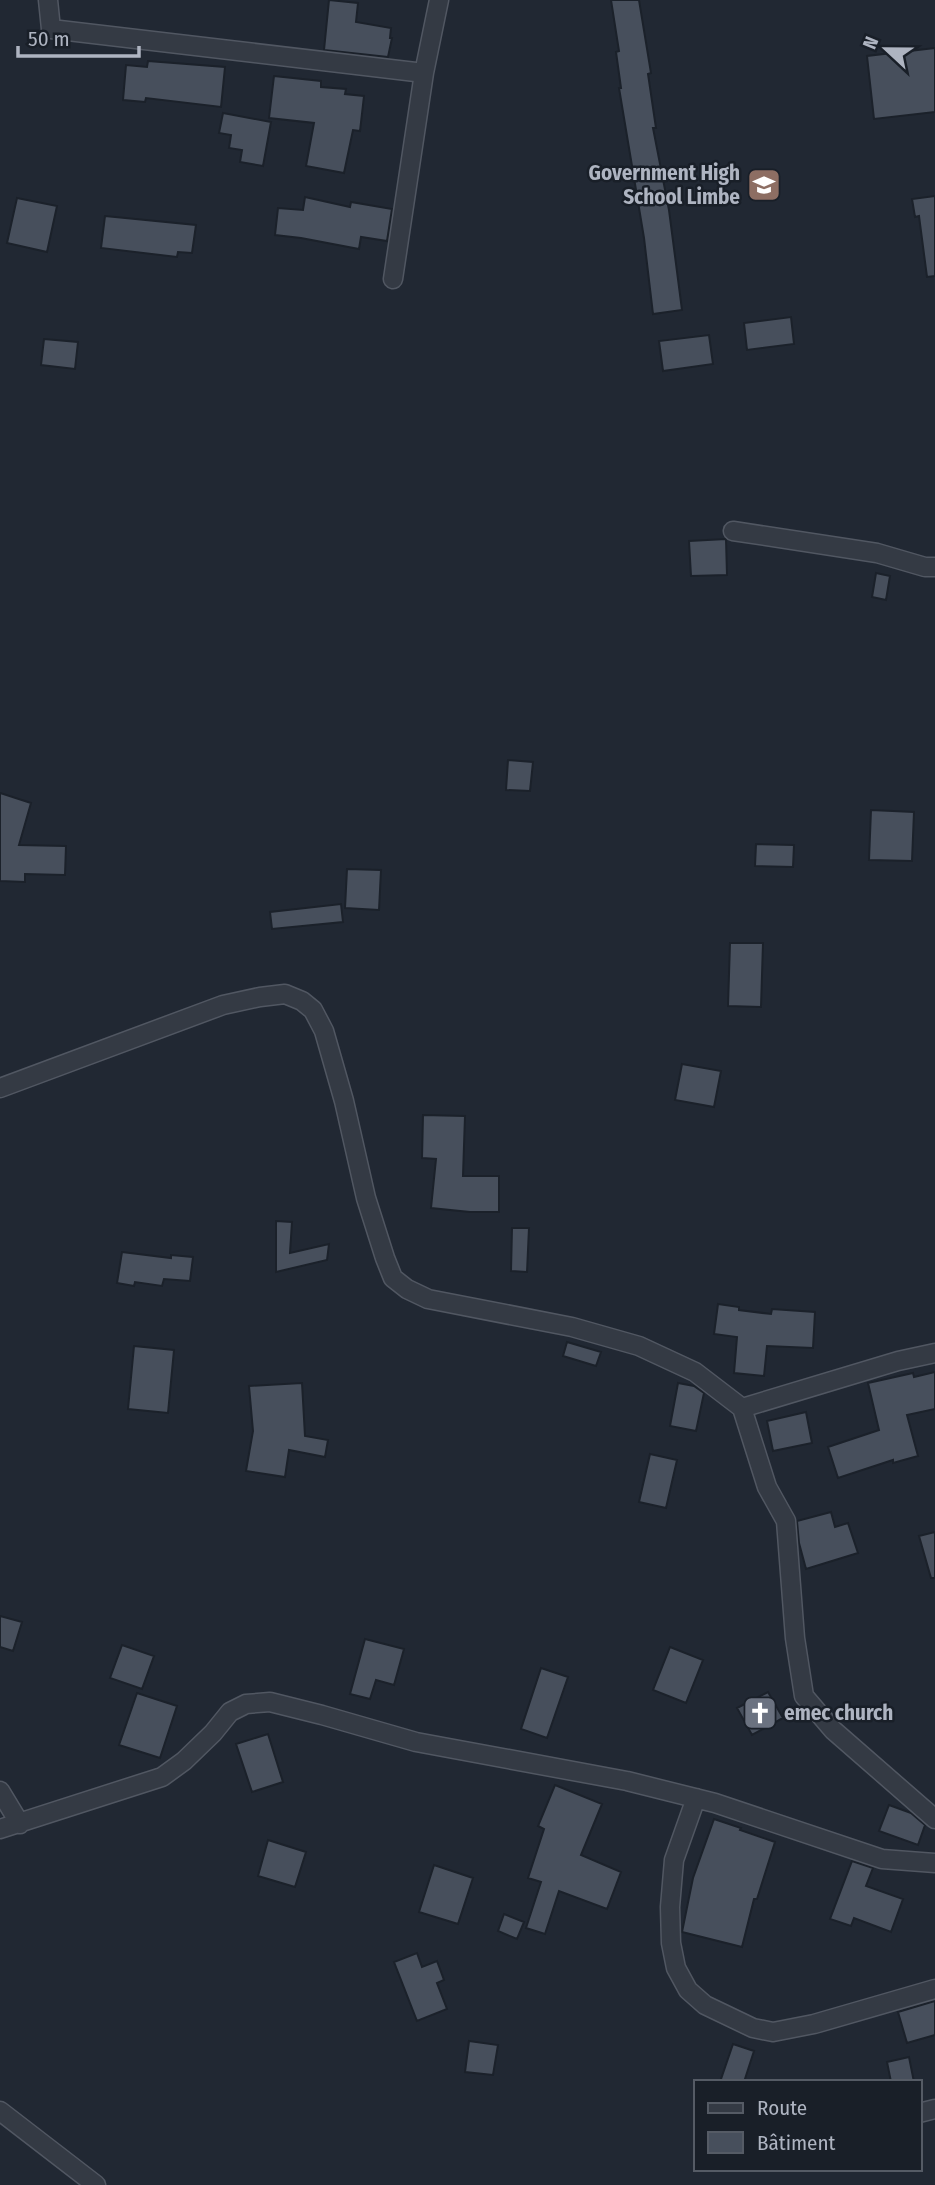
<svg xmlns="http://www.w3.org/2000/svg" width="935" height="2185" font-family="'Fira Sans Condensed',sans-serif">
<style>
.building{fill:#474f5c;stroke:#1b212a;stroke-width:2}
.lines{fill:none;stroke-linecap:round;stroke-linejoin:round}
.street-casing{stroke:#515762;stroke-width:21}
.street{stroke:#343a44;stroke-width:18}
.labels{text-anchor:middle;stroke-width:5;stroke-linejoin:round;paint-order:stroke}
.poi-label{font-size:21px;font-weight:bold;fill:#aeb4c1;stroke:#191f28;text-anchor:end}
</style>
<rect width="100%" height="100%" fill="#212833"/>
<path class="building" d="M329 0 358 3 356 22 391 28 390 38H392L388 57 324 50Z
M611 0H639L651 73 648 74 656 128H653L669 210 682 310 653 314 644 238 619 88H621L616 52 619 51Z
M935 48V112L874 119 867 56Z
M148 61 225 67 221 107 146 98 145 102 123 100 126 65 147 67Z
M274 76 321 81V87L346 89 345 94 364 96 360 131 353 130 344 173 306 166 314 123 269 118Z
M223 113 271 122 263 166 240 162 242 150 229 148 231 135 219 133Z
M935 196V276L927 277 919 216 915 217 912 199Z
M305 197 350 207 351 202 392 209 387 241 361 237 359 249 301 238 275 235 278 208 303 210Z
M17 198 57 206 47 252 7 243Z
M105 216 196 225 192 253 178 252 177 257 101 248Z
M791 317 794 344 747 350 744 323Z
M709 335 713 364 663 371 659 341Z
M44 339 78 342 75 369 41 365Z
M726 539 727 575 691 576 689 541Z
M876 573 890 576 886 600 872 597Z
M508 760 533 762 530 791 506 790Z
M0 793 31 803 19 845 66 846 65 875 25 874V882L0 881Z
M871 810 914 812 912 861 869 860Z
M756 844 794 845 793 867 755 866Z
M347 869 381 870 379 910 345 908Z
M341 904 343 922 272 929 270 912Z
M730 943H763L761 1007 728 1006Z
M682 1064 721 1071 714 1107 675 1100Z
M423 1115 465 1116 463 1176H499V1212H470L431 1208 436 1159 422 1158Z
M276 1221 292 1222 290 1253 329 1244 327 1260 276 1272Z
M512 1228H529L527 1272 511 1271Z
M122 1252 171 1258V1255L193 1257 190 1281 164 1279 162 1286 135 1282 134 1286 117 1283Z
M718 1304 739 1307V1310L771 1314 772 1309 815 1312 813 1348 767 1346 764 1376 734 1373 737 1337 714 1334Z
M567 1342 601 1352 596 1366 563 1356Z
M134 1346 174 1350 168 1413 128 1409Z
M935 1372V1409L907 1415 918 1456 893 1463V1460L838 1478 828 1447 879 1430 868 1383 913 1373 914 1377Z
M302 1383 305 1436 328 1440 325 1457 289 1450 285 1477 246 1471 253 1431 249 1386Z
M678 1383 694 1386 704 1393 696 1431 670 1426Z
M806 1412 812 1443 773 1451 767 1421Z
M650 1454 677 1460 666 1508 639 1502Z
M831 1512 835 1527 848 1523 858 1553 806 1569 799 1543 797 1521Z
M935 1532V1578H931L919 1536Z
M0 1616 22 1622 13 1651 0 1647Z
M365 1639 404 1649 394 1685 376 1680 370 1699 350 1694Z
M122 1645 154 1656 142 1689 110 1678Z
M670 1647 703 1660 686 1703 653 1690Z
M541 1668 568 1677 547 1738 521 1729Z
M768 1692 783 1718 752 1735 737 1708Z
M137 1693 177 1706 160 1758 119 1745Z
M268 1734 283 1782 252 1792 236 1744Z
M555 1785 602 1804 581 1855 621 1872 607 1909 559 1891 545 1934 526 1928 541 1882 528 1878 544 1829 538 1826Z
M889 1805 911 1813 925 1825 918 1845 879 1831Z
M714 1819 741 1828 740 1830 775 1842 757 1899H754L742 1947 682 1932 693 1878Z
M268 1840 306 1852 295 1887 258 1876Z
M852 1861 873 1868 866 1886 903 1899 891 1932 854 1918 851 1926 830 1919Z
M434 1865 473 1878 458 1924 419 1912Z
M504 1914 524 1922 517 1939 498 1931Z
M417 1953 422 1967 437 1961 444 1980 437 1983 447 2009 417 2021 394 1962Z
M935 2001V2035L907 2043 898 2012Z
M469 2041 498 2045 493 2075 465 2072Z
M733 2044 754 2051 744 2082H720Z
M909 2057 914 2082H891L887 2062Z"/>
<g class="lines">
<defs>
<path id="street" d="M48 0 51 29 424 73
M393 279 424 73 439 0
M733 531 877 553 925 567H935
M0 1088 223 1005 260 997 285 994 302 1001 313 1010 324 1031 344 1101 366 1198 385 1258 393 1278 407 1289 428 1299 572 1327 639 1346 695 1372 742 1408 767 1487 786 1521 795 1638 804 1696 833 1730 935 1819
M742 1408 898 1361 935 1353
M0 1791 20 1824
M696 1798 674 1860 670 1907 671 1943 676 1968 688 1990 705 2005 753 2028 773 2032 814 2024 935 1989
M0 1829 162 1777 184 1761 213 1733 230 1712 246 1704 270 1702 322 1715 416 1742 627 1781 715 1803 882 1859 935 1863
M0 2111 96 2185
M919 2113 935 2109"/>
</defs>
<use href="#street" class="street-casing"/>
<use href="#street" class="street"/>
</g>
<defs>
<symbol id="school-square" viewBox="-11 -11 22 22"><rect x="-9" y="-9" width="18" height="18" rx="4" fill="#8d6e63" stroke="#191f28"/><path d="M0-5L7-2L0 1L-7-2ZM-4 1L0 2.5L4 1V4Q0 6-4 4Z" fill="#fff"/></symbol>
<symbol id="church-square" viewBox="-11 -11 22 22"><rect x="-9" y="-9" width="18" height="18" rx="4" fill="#6b7280" stroke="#191f28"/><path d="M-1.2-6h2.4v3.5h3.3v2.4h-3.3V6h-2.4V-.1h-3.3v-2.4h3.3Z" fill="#fff"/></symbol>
</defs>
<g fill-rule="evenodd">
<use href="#school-square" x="745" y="166" width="38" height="38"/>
<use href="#church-square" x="741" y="1694" width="38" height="38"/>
</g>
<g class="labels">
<g class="poi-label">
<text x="740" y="180">Government High<tspan x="740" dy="24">School Limbe</tspan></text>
<text x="784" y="1720" text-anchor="start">emec church</text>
</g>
</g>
<rect x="694" y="2080" width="228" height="91" fill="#191f28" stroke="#555b65" stroke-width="2"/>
<rect x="708" y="2103" width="35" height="10" fill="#343a44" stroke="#555b65" stroke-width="2"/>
<text x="757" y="2115" font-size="21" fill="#aeb4c1">Route</text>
<rect x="708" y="2132" width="35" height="21" fill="#474f5c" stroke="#555b65" stroke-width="2"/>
<text x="757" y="2150" font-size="21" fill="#aeb4c1">Bâtiment</text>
<g transform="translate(886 49) rotate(292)" stroke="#191f28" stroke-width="5" paint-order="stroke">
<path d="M0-5L12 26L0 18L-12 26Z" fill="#aeb4c1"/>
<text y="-10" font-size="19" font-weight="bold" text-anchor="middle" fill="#aeb4c1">N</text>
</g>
<path d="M18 46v10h121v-10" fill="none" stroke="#aeb4c1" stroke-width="3.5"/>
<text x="28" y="46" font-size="21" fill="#aeb4c1" stroke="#191f28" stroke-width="5" paint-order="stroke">50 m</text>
</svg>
